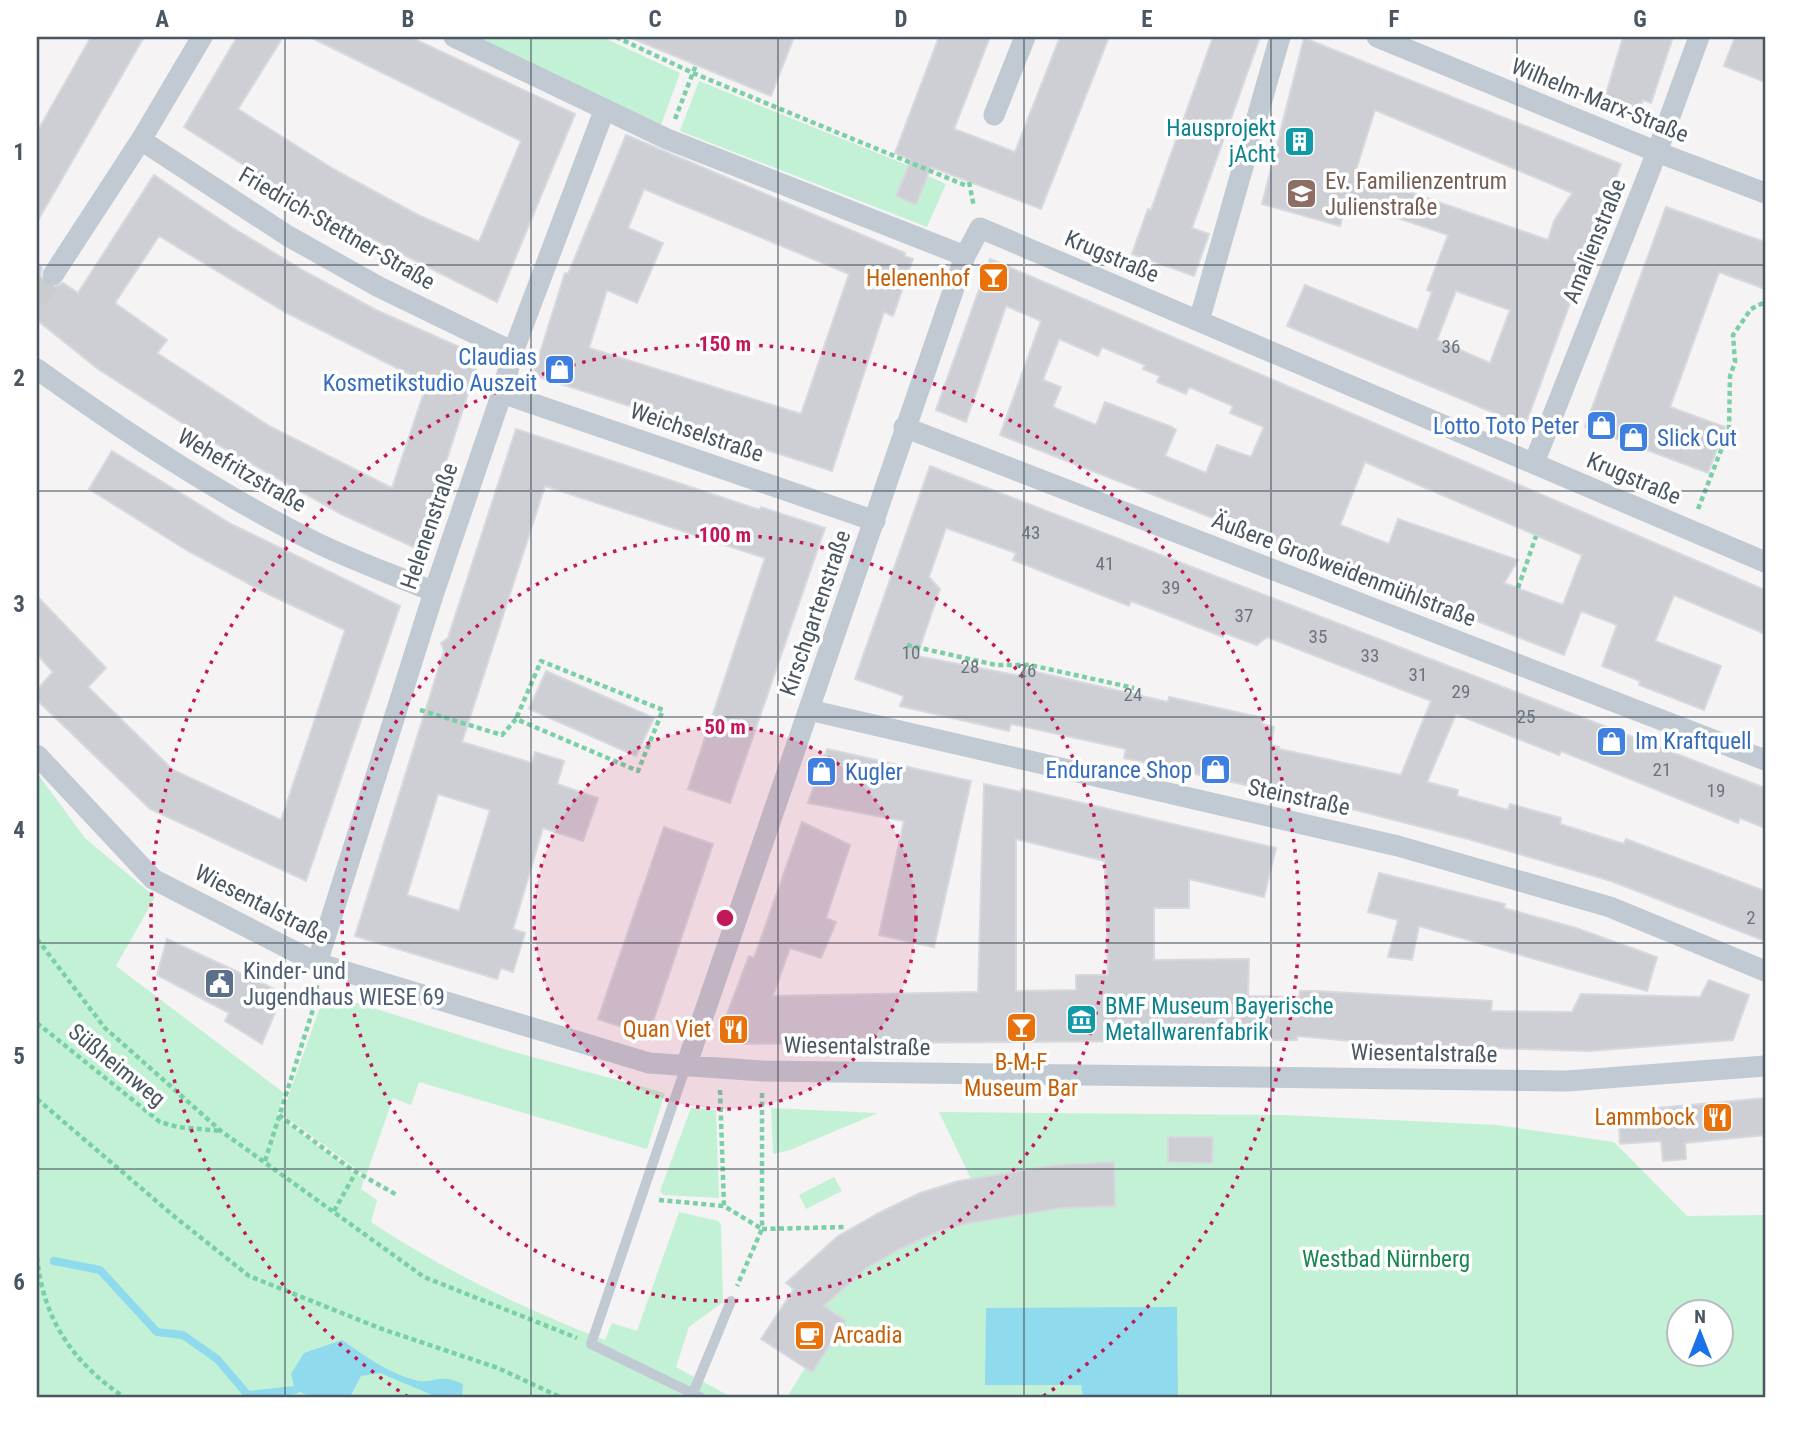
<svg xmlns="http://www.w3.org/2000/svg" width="1802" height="1434" font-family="'Roboto Condensed',sans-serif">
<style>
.green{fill:#c3f1d5;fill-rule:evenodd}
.water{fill:#90daee}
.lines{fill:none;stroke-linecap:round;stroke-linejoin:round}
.stream{stroke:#90daee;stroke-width:8}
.building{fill:#cdcfd5;stroke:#d7d9de;stroke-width:2;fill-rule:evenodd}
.street-tunnel{stroke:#caccce;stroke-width:21;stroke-dasharray:21 10;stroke-linecap:butt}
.path{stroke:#7ad0a6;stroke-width:4.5;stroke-dasharray:5 3.5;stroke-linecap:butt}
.lane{stroke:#c1cad2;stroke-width:10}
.street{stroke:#c1cad2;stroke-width:21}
.grid{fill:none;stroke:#4a5661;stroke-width:2;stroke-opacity:0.55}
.ring{fill:none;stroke:#c2185b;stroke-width:3.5;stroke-dasharray:3.5 7}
.labels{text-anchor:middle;stroke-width:7;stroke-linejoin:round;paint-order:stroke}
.number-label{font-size:19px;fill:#6b747e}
.street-label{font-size:23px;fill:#4a5661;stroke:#fff}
.culture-label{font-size:23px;fill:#0d838f;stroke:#fff;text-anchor:end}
.education-label{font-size:23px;fill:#785e54;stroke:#fff;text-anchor:start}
.food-label{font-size:23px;fill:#c56008;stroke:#fff;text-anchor:end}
.shop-label{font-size:23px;fill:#366cbe;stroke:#fff;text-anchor:end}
.service-label{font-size:23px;fill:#4e5e75;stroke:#fff;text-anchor:start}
.park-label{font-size:23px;fill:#17864f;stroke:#fff}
.centre{fill:#c2185b;stroke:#fff;stroke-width:3.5}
.ring-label{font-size:21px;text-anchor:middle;font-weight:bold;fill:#c2185b;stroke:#fff;stroke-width:7;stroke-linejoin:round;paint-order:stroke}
.neatline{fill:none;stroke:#4a5661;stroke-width:2.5}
.grid-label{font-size:23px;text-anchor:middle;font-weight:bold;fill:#4a5661}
</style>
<rect width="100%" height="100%" fill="#f5f3f3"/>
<path class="green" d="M475 37H602L680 73 661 125Z
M699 81 907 165 909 169 897 196 916 204 928 176 946 184 927 227 680 131Z
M37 773 85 838 155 897 116 966 284 1093 277 1116 364 1180 361 1189 377 1200 371 1222C444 1270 523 1309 605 1340L612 1323 637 1331 679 1212 718 1221 721 1225 723 1302 689 1327 676 1367 731 1397H37Z
M325 993 507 1050 665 1093 647 1149 419 1082 411 1105 393 1098 366 1176 282 1114Z
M691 1108 716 1110 719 1198 664 1195 660 1191Z
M771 1108 878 1113 790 1150 773 1154Z
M939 1112 1284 1115 1497 1125 1614 1142 1687 1216 1765 1215V1397H787L805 1368 761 1339 793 1290 786 1283C836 1233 901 1194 971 1179ZM1168 1137H1212L1194 1162H1168ZM1680 1312H1722V1354H1680Z
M834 1177 842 1191 806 1209 799 1195Z"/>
<path class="water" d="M1177 1307 1178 1397H1083L1081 1385H985L986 1308Z
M342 1340C365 1356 388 1373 415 1380 434 1385 437 1372 463 1384L462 1397H437L380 1373 361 1376 350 1397H312L295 1390 291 1374 304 1353Z"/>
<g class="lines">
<path class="stream" d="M54 1261 100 1270 157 1332 183 1335 217 1359 248 1395 295 1390"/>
</g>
<path class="building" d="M91 37H144L37 222V132Z
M237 37H283L238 109 335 170 418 215 479 242 521 141 310 37H410L575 114 497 302 311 208 184 127Z
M629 37H794L771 96Z
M939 37H990L954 129 1015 152 1060 37H1109L1041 209 931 167 916 205 896 196 911 160 895 153Z
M1213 37H1260L1192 228 1209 234 1194 276 1132 254 1148 209 1151 210Z
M1623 37H1673L1651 103 1643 100 1640 109 1605 97Z
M1735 37H1765V82L1724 66Z
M1304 38 1621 164 1525 426 1287 326 1305 285 1418 330 1432 292 1427 290 1448 235 1347 201 1340 226 1262 204ZM1375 110 1572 193 1554 221 1548 240 1355 173ZM1456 291 1510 310 1490 363 1437 340Z
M626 135 905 253 904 256 913 259 893 316 884 312 832 471 533 375 565 273 568 274ZM644 189 849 274 801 414 589 348 607 290 637 303 663 243 628 228Z
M154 175 233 228 304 271 376 310 480 356 418 549 341 514 204 437 98 369 37 320V264L42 268 40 275 45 286 53 288 63 283 78 293ZM159 236 285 312 427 383 392 488 269 426 157 353 167 340 115 303Z
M1666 207 1765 242V289L1719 272 1670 407 1725 427 1708 473 1585 427Z
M990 259 1765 590V634L1674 595 1655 641 1721 666 1704 710 1639 685 1640 681 1602 666 1617 625 1581 611 1564 655 1000 435 1041 321 1006 306 966 422 936 410ZM1059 339 1098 356 1102 347 1145 365 1143 369 1160 376 1157 382 1186 394 1189 387 1233 406 1230 413 1264 427 1251 457 1217 445 1206 473 1165 456 1176 430 1172 427 1105 402 1096 425 1053 407 1061 387 1043 380ZM1365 462 1582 555 1563 605 1504 583 1518 560 1398 519 1389 544 1340 525Z
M516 429 760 510 761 507 825 528 730 803 688 789 765 558 545 486 462 742 532 763 535 752 564 761 557 784 598 798 583 841 543 828 513 929 525 933 513 972 501 968 497 979 355 936 444 651 441 643 448 638ZM438 794 490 810 459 911 407 895Z
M112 451 231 524 400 606 306 881 150 809 37 700V690L53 672 37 654V596L106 668 88 687 173 770 281 820 345 630 268 594 188 551 89 489Z
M930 466 1765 788V828L1740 818 1738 823 1561 751 1559 755 1456 714 1427 782 1458 790 1457 796 1508 810 1510 804 1561 818 1560 824 1624 844 1626 839 1765 891V941L1611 881 1468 839 1340 806 1124 758 1126 749 1011 724 1009 731 900 706 904 696 855 679ZM946 528 1016 553 1013 560 1129 606 1131 601 1223 637 1224 633 1257 645 1267 637 1431 701 1401 775 1279 749V747L1271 745 1274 727 1262 724 1263 718 1169 697 1168 702 1023 669 1021 676 917 656 940 589 929 577Z
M546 671 654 718 636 756 529 709Z
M827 749 971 781 934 947 879 935 904 821 808 803Z
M984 784 1021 792 1022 789 1276 848 1264 897 1189 879V908H1154V960L1249 959 1248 996 1299 997 1300 991H1315L1492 1001 1491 1011 1572 1012 1581 994 1700 997 1709 980 1749 995 1733 1040 1588 1051 1394 1045 1297 1036V1040L733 1044 721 1030 749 956 754 958 802 822 850 845 826 918 836 922 821 958 790 948 773 996 978 992ZM1016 839 1105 861 1108 975H1076V990L1016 991Z
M664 827 713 844 648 1036 598 1019Z
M1379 873 1505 904 1504 908 1576 928 1657 957 1647 991 1419 926 1412 960 1388 957 1398 920 1368 912Z
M167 939 283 993 262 1044 225 1021 229 1013 157 975Z
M1765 1098V1135L1685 1143 1686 1159 1663 1161 1661 1141 1620 1144 1619 1123 1659 1121 1658 1108Z
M1168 1137H1213L1212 1163 1168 1162Z
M1114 1162 1115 1206 1061 1208 970 1223 937 1232 900 1249 865 1269 824 1306 846 1321 812 1372 761 1339 794 1289 786 1283 838 1236 879 1213 920 1193 959 1181 1056 1165Z"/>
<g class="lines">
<path class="street-tunnel" d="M37 300 53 275"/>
<path class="path" d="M616 37 693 73 967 186
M675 119 696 65
M969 182 974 207
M1698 509 1729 430 1730 376 1735 362 1733 335 1751 309 1765 302
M1518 588 1536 536
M907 645 996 665H1030L1134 688
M420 710 502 735 516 719 638 771 663 710 541 661 516 719
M37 939 105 1028 221 1131 424 1277 577 1338
M37 1023 160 1122 178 1127 221 1131
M720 1090 724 1206 762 1229 737 1286
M762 1093V1229L847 1227
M37 1099 175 1217 249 1276 382 1329 498 1368 560 1397
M279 1115 351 1169 397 1195
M265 1161 316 1000 317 984
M659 1200 724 1206
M334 1211 356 1172
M37 1257C43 1319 73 1363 124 1397"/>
<path class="lane" d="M686 1066 591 1344 700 1397
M693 1393 731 1301"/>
<path class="street" d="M454 37 667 139 965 256 980 228 1765 562
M1377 37 1657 152 1765 193
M994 115 1025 37
M141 140 288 236 379 287 513 352
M53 275 141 140 202 37
M1199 321 1280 37
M37 369C123 431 212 490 307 538 348 559 392 574 434 592
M502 393 875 521
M904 427 1765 760
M1534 463 1657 152 1699 37
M809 710 1398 846 1610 907 1765 971
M37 755 153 879 317 963 649 1063 762 1071 1567 1081 1765 1066
M317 963 434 592 502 393 513 352 604 111
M686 1066 965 256"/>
</g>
<path class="grid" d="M285 37V1397M531 37V1397M778 37V1397M1024 37V1397M1271 37V1397M1517 37V1397M37 265H1765M37 491H1765M37 717H1765M37 943H1765M37 1169H1765"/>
<circle cx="725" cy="918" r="191" fill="#c2185b" fill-opacity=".12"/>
<g class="ring">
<circle cx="725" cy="918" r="191"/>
<circle cx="725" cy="918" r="383"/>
<path d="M408 1397A574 574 0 1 1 1042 1397"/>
</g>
<defs>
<symbol id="building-square" viewBox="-11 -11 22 22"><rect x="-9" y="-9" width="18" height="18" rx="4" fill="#0f9aa8" stroke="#fff"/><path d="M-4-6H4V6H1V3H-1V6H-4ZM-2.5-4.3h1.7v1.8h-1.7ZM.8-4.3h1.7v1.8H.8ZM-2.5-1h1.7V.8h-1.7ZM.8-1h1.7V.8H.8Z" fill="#fff"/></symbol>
<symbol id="school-square" viewBox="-11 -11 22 22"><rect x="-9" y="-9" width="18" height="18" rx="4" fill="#8d6e63" stroke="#fff"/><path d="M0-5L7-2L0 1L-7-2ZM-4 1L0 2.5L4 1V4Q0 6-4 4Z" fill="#fff"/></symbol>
<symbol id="bar-square" viewBox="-11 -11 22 22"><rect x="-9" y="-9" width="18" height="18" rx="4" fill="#e8710a" stroke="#fff"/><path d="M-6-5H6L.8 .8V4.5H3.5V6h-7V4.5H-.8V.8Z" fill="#fff"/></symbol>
<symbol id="shop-square" viewBox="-11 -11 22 22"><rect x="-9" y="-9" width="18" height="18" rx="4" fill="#3f7fe0" stroke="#fff"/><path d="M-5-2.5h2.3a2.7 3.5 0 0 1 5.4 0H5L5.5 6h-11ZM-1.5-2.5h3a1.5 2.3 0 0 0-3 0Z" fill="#fff"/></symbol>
<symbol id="civic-square" viewBox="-11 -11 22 22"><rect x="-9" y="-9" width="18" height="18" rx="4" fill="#5c6f8a" stroke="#fff"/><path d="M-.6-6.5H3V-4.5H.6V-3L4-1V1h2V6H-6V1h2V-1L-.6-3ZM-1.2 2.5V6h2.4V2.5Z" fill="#fff"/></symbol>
<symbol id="museum-square" viewBox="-11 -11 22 22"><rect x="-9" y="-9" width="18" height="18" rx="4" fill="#0f9aa8" stroke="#fff"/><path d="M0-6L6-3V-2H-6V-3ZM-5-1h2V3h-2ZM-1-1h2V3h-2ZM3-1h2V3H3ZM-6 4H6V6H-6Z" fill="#fff"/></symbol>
<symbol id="restaurant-square" viewBox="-11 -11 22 22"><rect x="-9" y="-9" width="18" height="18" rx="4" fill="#e8710a" stroke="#fff"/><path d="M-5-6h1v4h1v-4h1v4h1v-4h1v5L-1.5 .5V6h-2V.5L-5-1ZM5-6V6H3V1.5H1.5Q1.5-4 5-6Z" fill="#fff"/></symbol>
<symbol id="cafe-square" viewBox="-11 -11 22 22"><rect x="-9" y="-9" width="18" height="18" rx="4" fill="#e8710a" stroke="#fff"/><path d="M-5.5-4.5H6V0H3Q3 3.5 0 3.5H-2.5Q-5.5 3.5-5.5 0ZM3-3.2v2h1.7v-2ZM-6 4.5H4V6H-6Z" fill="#fff"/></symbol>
</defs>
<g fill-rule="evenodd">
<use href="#building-square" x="1282" y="124" width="35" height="35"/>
<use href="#school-square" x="1284" y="176" width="35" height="35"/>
<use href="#bar-square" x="976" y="260" width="35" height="35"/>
<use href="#shop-square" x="542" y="352" width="35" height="35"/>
<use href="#shop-square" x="1584" y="408" width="35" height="35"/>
<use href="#shop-square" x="1616" y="420" width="35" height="35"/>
<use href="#shop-square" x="1594" y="724" width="35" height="35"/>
<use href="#shop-square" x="1198" y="752" width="35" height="35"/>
<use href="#shop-square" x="804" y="754" width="35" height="35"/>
<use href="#civic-square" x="202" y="966" width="35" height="35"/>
<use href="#museum-square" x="1064" y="1002" width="35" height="35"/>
<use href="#bar-square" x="1004" y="1010" width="35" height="35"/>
<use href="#restaurant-square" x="716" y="1012" width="35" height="35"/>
<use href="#restaurant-square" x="1700" y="1100" width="35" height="35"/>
<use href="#cafe-square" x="792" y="1318" width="35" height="35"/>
</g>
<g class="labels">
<g class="number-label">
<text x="1451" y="353">36</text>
<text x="1031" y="539">43</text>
<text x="1105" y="570">41</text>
<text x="1171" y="594">39</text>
<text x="1244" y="622">37</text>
<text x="1318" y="643">35</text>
<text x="911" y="659">10</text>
<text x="1370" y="662">33</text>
<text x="970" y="673">28</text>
<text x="1027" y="677">26</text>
<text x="1418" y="681">31</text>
<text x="1461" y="698">29</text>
<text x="1133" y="701">24</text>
<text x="1526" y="723">25</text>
<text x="1662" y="776">21</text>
<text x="1716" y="797">19</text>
<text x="1751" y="924">2</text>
</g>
<g class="street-label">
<text transform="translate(1600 100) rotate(22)" y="8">Wilhelm-Marx-Straße</text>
<text transform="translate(337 228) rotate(30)" y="8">Friedrich-Stettner-Straße</text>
<text transform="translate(1594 241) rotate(-68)" y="8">Amalienstraße</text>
<text transform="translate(1112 256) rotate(23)" y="8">Krugstraße</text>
<text transform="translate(697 432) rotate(19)" y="8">Weichselstraße</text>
<text transform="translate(242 470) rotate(30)" y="8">Wehefritzstraße</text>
<text transform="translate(1634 478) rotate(23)" y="8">Krugstraße</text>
<text transform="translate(429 526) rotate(-71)" y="8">Helenenstraße</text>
<text transform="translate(1344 569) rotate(21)" y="8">Äußere Großweidenmühlstraße</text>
<text transform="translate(815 613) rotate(-71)" y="8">Kirschgartenstraße</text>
<text transform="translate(1299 797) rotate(12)" y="8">Steinstraße</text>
<text transform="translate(262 904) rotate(27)" y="8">Wiesentalstraße</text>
<text transform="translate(857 1046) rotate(1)" y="8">Wiesentalstraße</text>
<text transform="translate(1424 1053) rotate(1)" y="8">Wiesentalstraße</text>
<text transform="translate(117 1065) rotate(39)" y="8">Süßheimweg</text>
</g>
<g class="culture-label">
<text x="1276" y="136">Hausprojekt<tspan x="1276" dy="26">jAcht</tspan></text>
<text x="1105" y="1014" text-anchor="start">BMF Museum Bayerische<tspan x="1105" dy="26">Metallwarenfabrik</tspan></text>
</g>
<g class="education-label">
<text x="1325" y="189">Ev. Familienzentrum<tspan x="1325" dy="26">Julienstraße</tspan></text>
</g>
<g class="food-label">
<text x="970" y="286">Helenenhof</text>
<text x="711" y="1037">Quan Viet</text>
<text x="1021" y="1070" text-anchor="middle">B-M-F<tspan x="1021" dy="26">Museum Bar</tspan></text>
<text x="1695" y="1125">Lammbock</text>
<text x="833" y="1343" text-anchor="start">Arcadia</text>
</g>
<g class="shop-label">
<text x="537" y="365">Claudias<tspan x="537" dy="26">Kosmetikstudio Auszeit</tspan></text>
<text x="1579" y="434">Lotto Toto Peter</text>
<text x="1657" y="446" text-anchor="start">Slick Cut</text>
<text x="1635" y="749" text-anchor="start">Im Kraftquell</text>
<text x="1192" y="778">Endurance Shop</text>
<text x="845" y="780" text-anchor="start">Kugler</text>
</g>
<g class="service-label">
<text x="243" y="979">Kinder- und<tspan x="243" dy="26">Jugendhaus WIESE 69</tspan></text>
</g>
<g class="park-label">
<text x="1386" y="1267">Westbad Nürnberg</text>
</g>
</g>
<circle cx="725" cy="918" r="10" class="centre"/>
<g class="ring-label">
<text x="725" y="351">150 m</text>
<text x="725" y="542">100 m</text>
<text x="725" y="734">50 m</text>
</g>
<rect width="1802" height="1434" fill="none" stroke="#ffffff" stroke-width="77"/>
<g transform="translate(1700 1333)"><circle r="33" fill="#ffffff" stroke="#b7bbc0" stroke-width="2"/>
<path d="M0-5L12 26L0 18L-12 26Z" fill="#1a73e8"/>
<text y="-10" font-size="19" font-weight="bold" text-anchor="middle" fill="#4a5661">N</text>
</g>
<rect x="38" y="38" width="1726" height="1358" class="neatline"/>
<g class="grid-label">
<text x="162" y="27">A</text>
<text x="408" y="27">B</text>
<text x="655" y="27">C</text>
<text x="901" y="27">D</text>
<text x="1147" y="27">E</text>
<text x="1394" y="27">F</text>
<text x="1640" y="27">G</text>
<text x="19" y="160">1</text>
<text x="19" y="386">2</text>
<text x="19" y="612">3</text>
<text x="19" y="838">4</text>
<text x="19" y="1064">5</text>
<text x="19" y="1290">6</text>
</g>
</svg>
